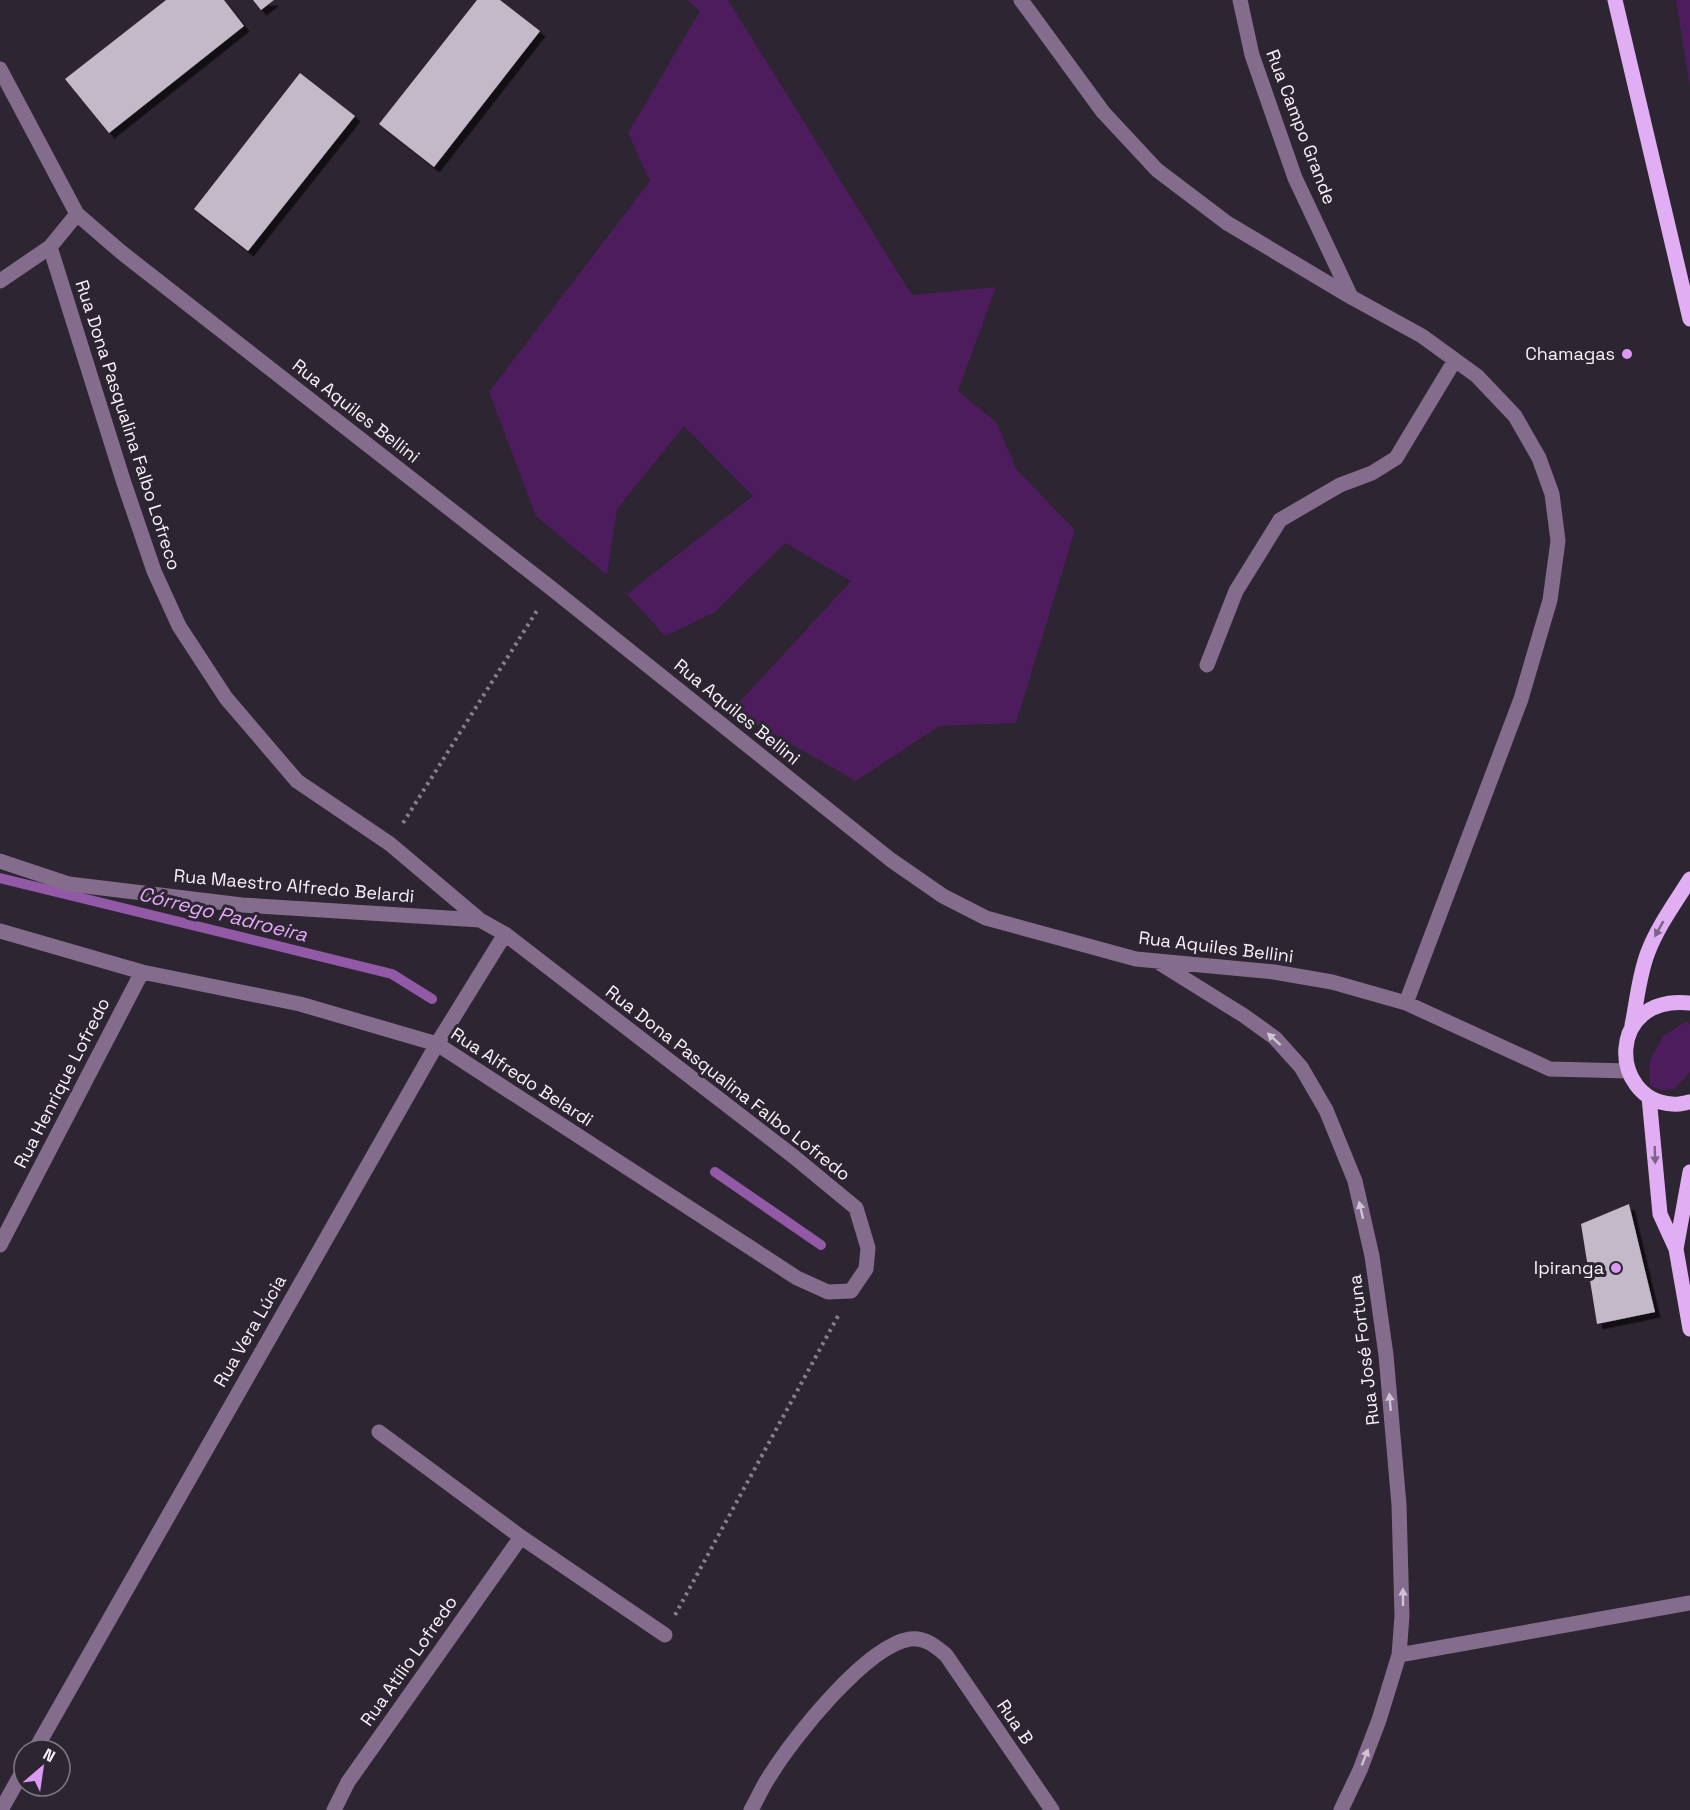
<svg xmlns="http://www.w3.org/2000/svg" width="1690" height="1810" font-family="'Space Grotesk',sans-serif">
<style>
.green{fill:#4d1c5d}
.lines{fill:none;stroke-linecap:round;stroke-linejoin:round}
.stream{stroke:#925aa6;stroke-width:10}
.building{fill:#c4b9c9;filter:url(#shadow)}
.path{stroke:#867f89;stroke-width:4;stroke-dasharray:3 4.5;stroke-linecap:butt}
.minor{stroke:#846c8d;stroke-width:15}
.major{stroke:#e1aef4;stroke-width:15}
.oneway{fill:#7e6389}
.oneway2{fill:#cfc3d4}
.poi-dot{fill:#dc99f4;stroke:#2d2531;stroke-width:2}
.labels{text-anchor:middle;stroke-width:6;stroke-linejoin:round;paint-order:stroke}
.street-label{font-size:18px;fill:#f8f2fa;stroke:#2d2531}
.poi-label{font-size:18px;fill:#f8f2fa;stroke:#2d2531;text-anchor:end}
.water-label{font-size:20px;font-style:italic;fill:#e4a9f9;stroke:#2d2531}
</style>
<defs>
<filter id="shadow"><feDropShadow dx="5.5" dy="5.5" stdDeviation="0" flood-color="#0009"/></filter>
</defs>
<rect width="100%" height="100%" fill="#2d2531"/>
<path class="green" d="M687 0H728L912 295 996 287 958 391 996 422 1017 470 1075 530 1016 723 939 726 856 781 732 710 851 581 785 543 715 612 665 636 627 594 753 496 684 426 617 509 607 575 536 516 489 392 650 181 628 133 700 11Z
M1676 0H1690V88Z
M1686 1021 1690 1024V1072L1674 1089 1661 1090 1650 1086V1060L1663 1036Z"/>
<g class="lines">
<path class="stream" d="M0 878 392 974 432 999
M715 1172 821 1245"/>
</g>
<path class="building" d="M166 0H224L244 26 109 133 65 79Z
M253 0H274L261 10Z
M477 0H500L540 31 434 167 379 124Z
M300 73 355 116 248 251 194 209Z
M1629 1204 1655 1312 1597 1324 1581 1224Z"/>
<g class="lines">
<path class="path" d="M403 823 538 609
M675 1615 838 1316"/>
<path class="minor" d="M1021 0 1103 112 1157 170 1227 223 1351 297 1422 336 1477 376 1515 416 1539 458 1552 494 1558 541 1550 600 1521 699 1406 1003
M1240 0 1252 55 1295 178 1351 297
M0 69 77 214 121 252 551 588 891 860 943 896 986 918 1136 959 1274 972 1332 982 1406 1003 1550 1069 1629 1071
M0 281 50 247 77 214
M1207 665 1236 591 1280 520 1340 485 1372 473 1396 458 1455 360
M0 861 69 884 242 905 480 920
M0 931 142 972 300 1004 437 1044 797 1278 828 1292 851 1291 866 1269 868 1248 856 1208 793 1156 505 934 480 920 390 844 297 781 226 698 179 626 154 571 124 483 50 247
M1161 964 1243 1015 1275 1038 1301 1067 1326 1110 1355 1181 1372 1256 1386 1355 1399 1505 1402 1616 1399 1655 1379 1720 1360 1770 1341 1810
M0 1245 142 972
M379 1432 521 1537 665 1635
M1399 1655 1690 1603
M35 1750 437 1044 505 934
M1 1810 24 1769
M334 1810 348 1782 521 1537
M751 1810C758 1798 763 1785 771 1774 794 1737 866 1646 910 1639 925 1637 935 1646 946 1655L1052 1810"/>
<path class="major" d="M1615 0 1690 319
M1690 1003C1606 994 1609 1100 1672 1104 1677 1105 1684 1103 1690 1102
M1632 1025C1637 1001 1639 975 1648 952 1658 926 1675 903 1690 879
M1649 1097 1660 1214 1676 1249 1690 1329
M1676 1249 1690 1172"/>
</g>
<defs><path id="oneway-solid" d="M-6-.8H1V-3.2L6.5 0L1 3.2V.8H-6Z" transform="scale(1.5)"/></defs>
<g class="oneway">
<use href="#oneway-solid" transform="translate(1659 929) rotate(119)"/>
<use href="#oneway-solid" transform="translate(1655 1155) rotate(88)"/>
</g>
<g class="oneway2">
<use href="#oneway-solid" transform="translate(1274 1039) rotate(-138)"/>
<use href="#oneway-solid" transform="translate(1361 1210) rotate(-103)"/>
<use href="#oneway-solid" transform="translate(1390 1402) rotate(-95)"/>
<use href="#oneway-solid" transform="translate(1403 1597) rotate(-90)"/>
<use href="#oneway-solid" transform="translate(1365 1757) rotate(-69)"/>
</g>
<g class="poi-dot">
<circle cx="1627" cy="354" r="6"/>
<circle cx="1616" cy="1268" r="6"/>
</g>
<g class="labels">
<g class="street-label">
<text transform="translate(1301 127) rotate(69)" y="6">Rua Campo Grande</text>
<text transform="translate(356 411) rotate(38)" y="6">Rua Aquiles Bellini</text>
<text transform="translate(128 425) rotate(72)" y="6">Rua Dona Pasqualina Falbo Lofreco</text>
<text transform="translate(737 712) rotate(39)" y="6">Rua Aquiles Bellini</text>
<text transform="translate(294 886) rotate(5)" y="6">Rua Maestro Alfredo Belardi</text>
<text transform="translate(1216 947) rotate(7)" y="6">Rua Aquiles Bellini</text>
<text transform="translate(522 1077) rotate(33)" y="6">Rua Alfredo Belardi</text>
<text transform="translate(62 1083) rotate(-63)" y="6">Rua Henrique Lofredo</text>
<text transform="translate(728 1083) rotate(38)" y="6">Rua Dona Pasqualina Falbo Lofredo</text>
<text transform="translate(250 1331) rotate(-60)" y="6">Rua Vera Lúcia</text>
<text transform="translate(1364 1350) rotate(-97)" y="6">Rua José Fortuna</text>
<text transform="translate(409 1661) rotate(-55)" y="6">Rua Atílio Lofredo</text>
<text transform="translate(1015 1722) rotate(56)" y="6">Rua B</text>
</g>
<g class="poi-label">
<text x="1615" y="360">Chamagas</text>
<text x="1604" y="1274">Ipiranga</text>
</g>
<g class="water-label">
<text transform="translate(223 914) rotate(14)" y="7">Córrego Padroeira</text>
</g>
</g>
<g transform="translate(42 1768) rotate(29)"><circle r="28" fill="#2d2531" stroke="#7e7781" stroke-width="1.5"/>
<path d="M0-4.5L10 22L0 15L-10 22Z" fill="#dc99f4"/>
<text y="-9" font-size="16" font-weight="bold" text-anchor="middle" fill="#f8f2fa">N</text>
</g>
</svg>
